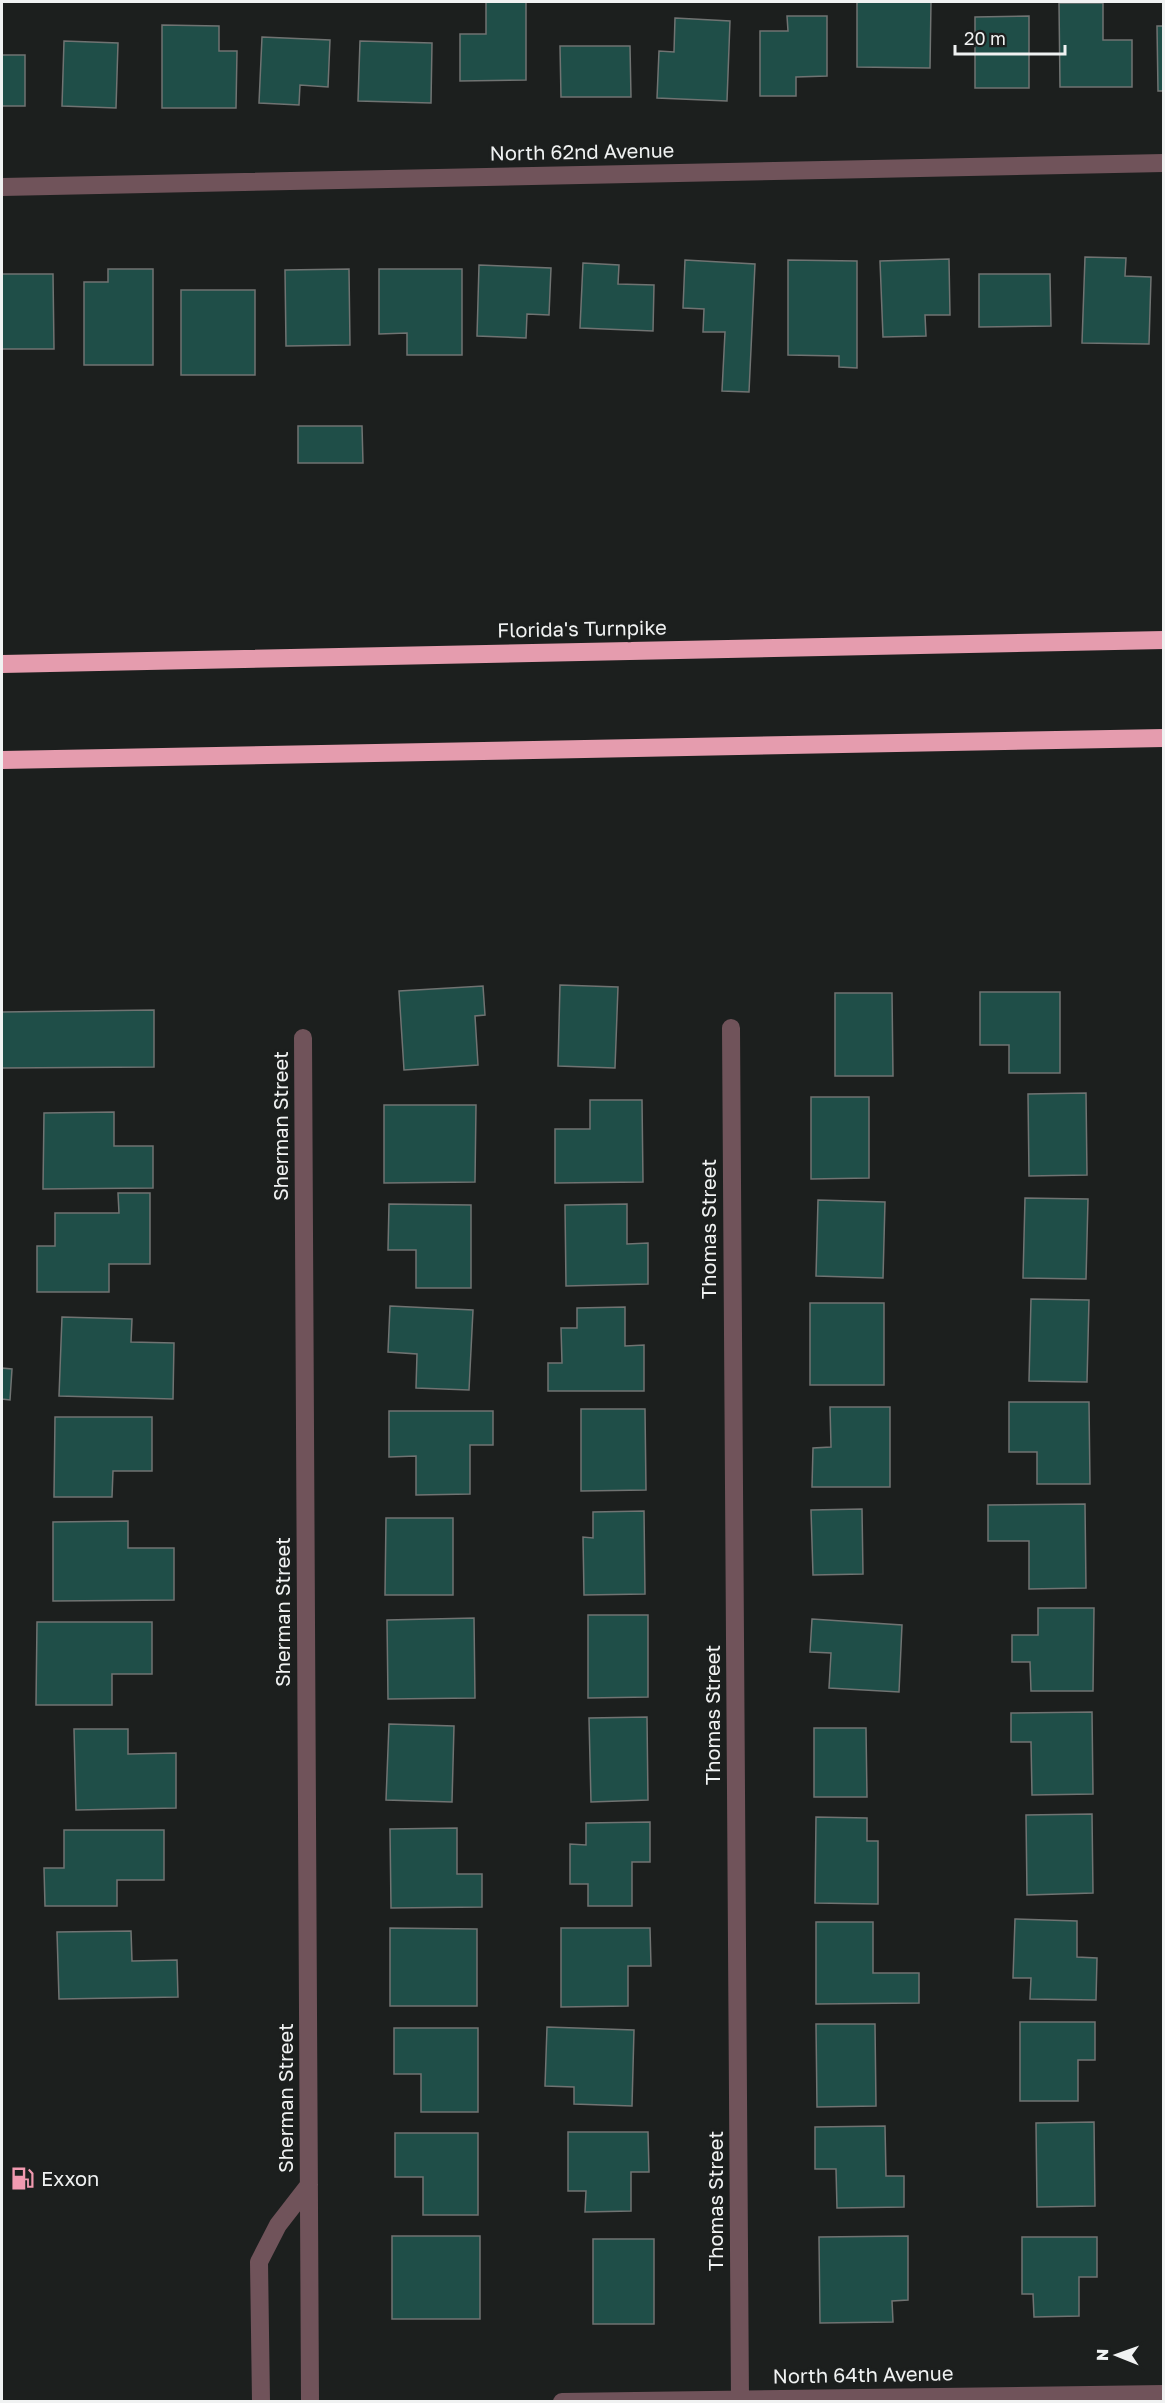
<svg xmlns="http://www.w3.org/2000/svg" width="1165" height="2403" font-family="'Golos Text',sans-serif">
<style>
.building{fill:#1f4e48;stroke:#707372;stroke-width:1.5}
.lines{fill:none;stroke-linecap:round;stroke-linejoin:round}
.minor{stroke:#70535a;stroke-width:18}
.highway{stroke:#e59cae;stroke-width:18}
.labels{text-anchor:middle;stroke-width:6;stroke-linejoin:round;paint-order:stroke}
.street-label{font-size:20px;fill:#f0f2f2;stroke:#1c1f1e}
.poi-label{font-size:20px;fill:#f0f2f2;stroke:#1c1f1e;text-anchor:start}
</style>
<rect width="100%" height="100%" fill="#1c1f1e"/>
<path class="building" d="M486 2H526V80L460 81V34H486Z
M857 2H931L930 68 857 67Z
M1059 3H1103V40H1132V87H1060Z
M787 16H827V76L796 77V96H760V31H788Z
M1029 16V88H975V17Z
M675 18 730 21 727 101 657 98 659 51 674 52Z
M162 25 219 26V51H237L236 108H162Z
M1157 26H1164V91H1158Z
M262 37 330 40 328 87 300 85 299 105 259 103Z
M64 41 118 43 116 108 62 106Z
M360 41 432 43 431 103 358 101Z
M560 46H630L631 97H561Z
M2 55H25V106H2Z
M1085 257 1126 258 1125 276 1151 277 1149 344 1082 343Z
M949 259 950 315H925L926 336 883 337 880 261Z
M685 260 755 264 749 392 722 391 725 332H703L704 309 683 308Z
M788 260 857 261V368L839 367V356L788 355Z
M583 263 619 265 618 284 654 285 653 331 580 328Z
M479 265 551 268 549 315 527 314 526 338 477 336Z
M108 269H153V365H84V282H108Z
M349 269 350 345 286 346 285 270Z
M379 269H462V355H407V333L379 334Z
M2 274H53L54 349H2Z
M979 274H1050L1051 326 979 327Z
M181 290H255V375H181Z
M298 426H362L363 463H298Z
M560 985 618 987 615 1068 558 1066Z
M483 986 485 1015 475 1016 478 1065 404 1070 399 991Z
M980 992H1060V1073H1009V1045H980Z
M835 993H892L893 1076H835Z
M154 1010V1067L2 1068V1012Z
M1086 1093 1087 1175 1029 1176 1028 1094Z
M811 1097H869V1178L811 1179Z
M590 1100H642L643 1182 555 1183V1129H590Z
M384 1105H476L475 1182 384 1183Z
M114 1112V1146H153V1188L43 1189 44 1113Z
M118 1193H150V1264H109V1292H37V1246H55V1213H119Z
M1025 1198 1088 1199 1086 1279 1023 1278Z
M818 1200 885 1202 883 1278 816 1276Z
M389 1204 471 1205V1288H416V1250H388Z
M627 1204V1244L648 1243V1284L566 1286 565 1205Z
M1031 1299 1089 1300 1087 1382 1029 1381Z
M810 1303H884V1385H810Z
M390 1306 473 1310 469 1390 416 1388 417 1354 388 1352Z
M625 1307V1346L644 1345V1391H548V1363H562L561 1328H577V1308Z
M62 1317 132 1319 131 1342 174 1343 173 1399 59 1396Z
M2 1368 12 1369 10 1400 2 1399Z
M1009 1402H1089L1090 1484H1037V1452H1009Z
M830 1407H890V1487H812L813 1448 831 1447Z
M581 1409H645L646 1490 581 1491Z
M389 1411H493V1445H470V1494L416 1495V1456L389 1457Z
M55 1417H152V1471H113L112 1497H54Z
M1085 1504 1086 1588 1029 1589V1541H988V1505Z
M862 1509 863 1574 813 1575 811 1510Z
M644 1511 645 1594 584 1595 583 1537 593 1538V1512Z
M386 1518H453V1595H385Z
M128 1521V1548H174V1600L53 1601V1522Z
M1038 1608H1094L1093 1691H1031L1030 1662H1012V1635H1038Z
M588 1615H648V1697L588 1698Z
M474 1618 475 1698 388 1699 387 1620Z
M812 1619 902 1625 899 1692 829 1688 831 1653 810 1652Z
M37 1622H152V1674H112V1705H36Z
M1092 1712 1093 1794 1032 1795 1031 1742H1011V1713Z
M647 1717 648 1800 591 1802 589 1718Z
M389 1724 454 1726 452 1802 386 1800Z
M814 1728H866L867 1797H814Z
M74 1729H128V1754L176 1753V1808L76 1810Z
M1092 1814 1093 1893 1027 1895 1026 1815Z
M816 1817 867 1818V1841H878V1904L815 1903Z
M650 1822V1862H632V1906H588V1884H570V1844L586 1845V1823Z
M457 1828V1874H482V1907L391 1908 390 1829Z
M64 1830H164V1880H117V1906H45L44 1868H64Z
M1015 1919 1077 1921V1957L1097 1958 1096 2000 1030 1999 1031 1978H1013Z
M816 1922H873V1973H919V2003L816 2004Z
M390 1928 477 1929V2006H390Z
M561 1928H650L651 1966H628V2006L561 2007Z
M131 1931 132 1961 177 1960 178 1997 59 1999 57 1932Z
M1020 2022H1095V2060H1078V2101H1020Z
M816 2024H875L876 2106 817 2107Z
M547 2027 634 2030 632 2106 574 2104V2087L545 2086Z
M394 2028H478V2112H421V2074H394Z
M1094 2122 1095 2206 1037 2207 1036 2123Z
M885 2126 886 2176H904V2207L837 2208 836 2169H815V2127Z
M568 2132H648L649 2172H631V2211L585 2212 586 2191H568Z
M395 2133H478V2215H423V2177H395Z
M392 2236H480V2319H392Z
M908 2236V2300L892 2301 893 2322 820 2323 819 2237Z
M1022 2237H1097V2277H1079V2316L1034 2317 1033 2294H1022Z
M593 2239H654V2324H593Z"/>
<g class="lines">
<path class="minor" d="M2 187 1164 163
M731 1028 740 2402
M303 1038 310 2402
M261 2402 259 2262 278 2225 309 2185
M562 2402 1164 2394"/>
<path class="highway" d="M2 664 1164 640
M2 760 1164 738"/>
</g>
<defs>
<symbol id="fuel-bare" viewBox="-9 -9 18 18"><path d="M-5.5-6h7V0h2V4h1.3V-2.5L3-4.5l.8-.8L6-3V5H2.5V1h-1V6h-7ZM-4.2-4.7v3.2H.2V-4.7Z" fill="#f19ab0" stroke="#1c1f1e" stroke-width="2.5" paint-order="stroke"/></symbol>
</defs>
<g fill-rule="evenodd">
<use href="#fuel-bare" x="6" y="2162" width="33" height="33"/>
</g>
<g class="labels">
<g class="street-label">
<text transform="translate(582 152) rotate(-1)" y="7">North 62nd Avenue</text>
<text transform="translate(582 629) rotate(-1)" y="7">Florida's Turnpike</text>
<text transform="translate(281 1126) rotate(-90)" y="7">Sherman Street</text>
<text transform="translate(709 1229) rotate(-90)" y="7">Thomas Street</text>
<text transform="translate(283 1612) rotate(-90)" y="7">Sherman Street</text>
<text transform="translate(713 1715) rotate(-90)" y="7">Thomas Street</text>
<text transform="translate(286 2098) rotate(-90)" y="7">Sherman Street</text>
<text transform="translate(716 2201) rotate(-90)" y="7">Thomas Street</text>
<text transform="translate(863 2375) rotate(-1)" y="7">North 64th Avenue</text>
</g>
<g class="poi-label">
<text x="41" y="2186">Exxon</text>
</g>
</g>
<rect width="1165" height="2403" fill="none" stroke="#f0f2f2" stroke-width="6"/>
<g transform="translate(1117 2355) rotate(271)" stroke="#1c1f1e" stroke-width="4.5" paint-order="stroke">
<path d="M0-4.5L10 22L0 15L-10 22Z" fill="#f0f2f2"/>
<text y="-9" font-size="16" font-weight="bold" text-anchor="middle" fill="#f0f2f2">N</text>
</g>
<path d="M955 45v9h110v-9" fill="none" stroke="#f0f2f2" stroke-width="3"/>
<text x="964" y="45" font-size="18" fill="#f0f2f2" stroke="#1c1f1e" stroke-width="4.5" paint-order="stroke">20 m</text>
</svg>
